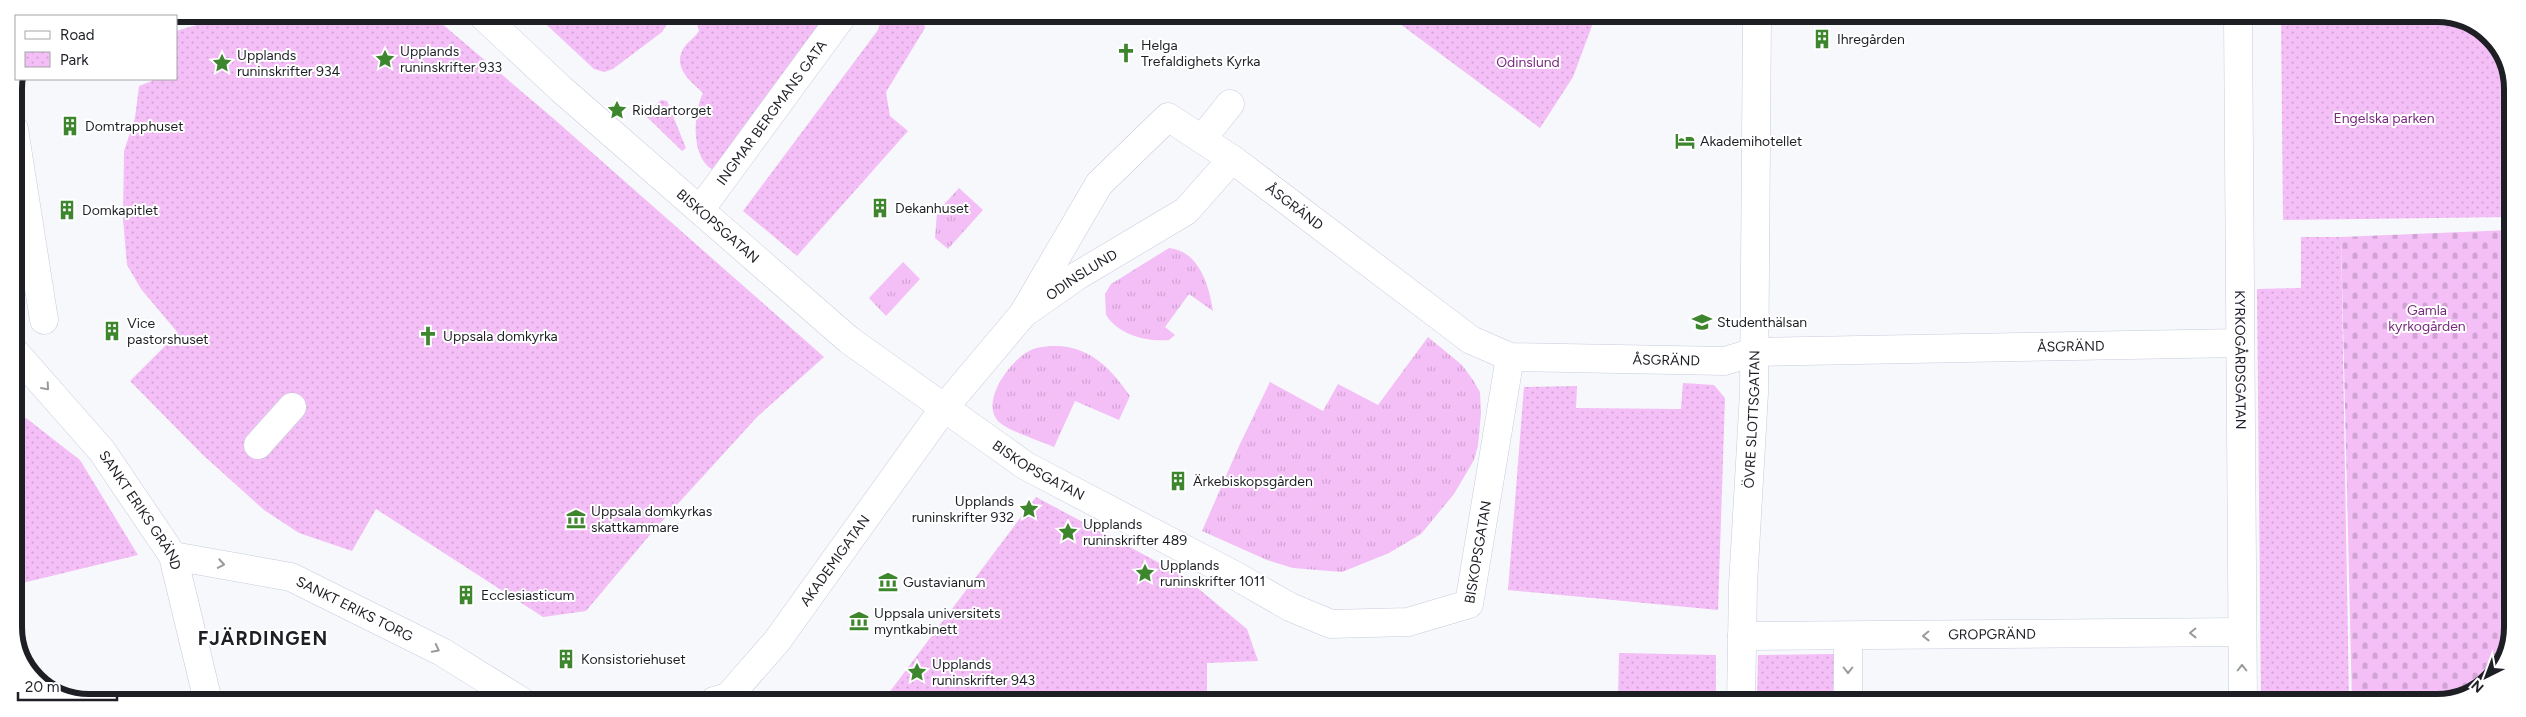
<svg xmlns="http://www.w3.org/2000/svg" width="2526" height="717" font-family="Figtree,sans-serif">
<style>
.grass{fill:url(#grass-tufts)}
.cemetery{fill:url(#cemetery-stones)}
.park{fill:url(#park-dots)}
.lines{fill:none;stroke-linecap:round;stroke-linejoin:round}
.minor-casing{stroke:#c6ccdd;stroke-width:29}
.minor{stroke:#fff;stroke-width:28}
.oneway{stroke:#999a9d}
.labels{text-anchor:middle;stroke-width:4;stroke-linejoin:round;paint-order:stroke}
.poi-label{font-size:14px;fill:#1d1f25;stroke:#fff;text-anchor:start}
.park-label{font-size:14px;fill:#78297f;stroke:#fff}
.street-label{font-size:14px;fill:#1d1f25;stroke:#fff}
.district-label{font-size:19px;font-weight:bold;letter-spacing:1px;fill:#1d1f25;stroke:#fff}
.rim{fill:none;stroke:#1d1f25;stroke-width:6}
</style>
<defs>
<pattern id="grass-tufts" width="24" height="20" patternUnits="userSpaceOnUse" patternTransform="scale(1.25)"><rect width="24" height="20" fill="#f4bef7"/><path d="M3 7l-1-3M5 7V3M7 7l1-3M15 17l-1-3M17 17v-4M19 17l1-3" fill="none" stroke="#d1a3d4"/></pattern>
<pattern id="cemetery-stones" width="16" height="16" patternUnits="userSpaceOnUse" patternTransform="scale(1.25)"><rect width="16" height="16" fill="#f4bef7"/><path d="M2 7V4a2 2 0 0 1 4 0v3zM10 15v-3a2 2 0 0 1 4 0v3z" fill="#d1a3d4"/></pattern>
<pattern id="park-dots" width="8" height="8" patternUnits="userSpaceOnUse" patternTransform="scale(1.25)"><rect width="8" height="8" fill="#f4bef7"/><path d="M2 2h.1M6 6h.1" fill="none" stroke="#d1a3d4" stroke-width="1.8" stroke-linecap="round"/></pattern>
</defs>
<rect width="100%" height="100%" fill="#f7f8fc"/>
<path class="grass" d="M959 188 983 210 948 249 935 238 937 212Z
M1169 248C1199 251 1209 285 1213 311L1189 294 1165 327 1175 335 1169 340C1146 342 1119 335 1106 315L1105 294 1111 284Z
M903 262 920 279 886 316 869 298Z
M1428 337 1462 365 1473 380 1480 392 1481 413 1478 446 1474 460 1454 494 1421 534 1389 553 1342 572 1293 568 1267 560 1202 531 1240 444 1270 382 1323 411 1338 384 1378 405Z
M1060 346C1093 349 1112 370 1130 396L1119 420 1075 401 1054 447C1040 441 1008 431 998 421 980 401 1011 360 1029 351 1039 346 1049 346 1060 346Z"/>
<path class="cemetery" d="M2511 230 2510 647 2483 687 2437 703H2352L2341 237Z"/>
<path class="park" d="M234 14H410L441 23 554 119 824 357 757 417 654 530 586 611 543 617 376 509 352 551 299 533 264 510 203 455 130 381 178 333 141 289 127 265 123 219 124 151 135 118 139 86 152 81V79H176V31Z
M535 14H674L662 32 613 69 604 72 594 69Z
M694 14 834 15 715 171C690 160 693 113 703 93 689 80 671 66 685 46 689 41 695 37 699 31Z
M882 15H910L924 23 925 28 886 92 890 116 908 131 797 256 743 211 878 30Z
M1388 15H1596L1573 77 1540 128Z
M2281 16H2456L2494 40 2512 84V217L2283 220Z
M661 100 667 101 686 148 682 151 647 117 648 112Z
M2301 237H2341L2349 703H2261L2257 289 2301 288Z
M1683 383 1714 385 1725 398 1718 610 1508 590 1524 387 1577 386 1576 408 1681 409Z
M26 418 80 460 138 555 14 585V426Z
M1036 497 1182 575 1247 629 1258 661 1207 663V702H882Z
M1619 653 1716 655V702H1618Z
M1834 654 1833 703H1757L1758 655Z"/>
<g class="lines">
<defs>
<g id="minor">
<path id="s1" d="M481 14 561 89 849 340 1026 466 1236 576 1290 607 1331 624 1408 622 1469 604 1510 357"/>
<path d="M84 16 95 14"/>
<path id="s2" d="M2238 16 2243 703"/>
<path d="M14 129 44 320"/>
<path d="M1202 139 1230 104"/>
<path id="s3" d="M700 210 843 15"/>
<path id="s4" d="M1023 314 1099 184 1168 117 1232 159 1471 340 1510 357 1725 361 1754 352 2240 343"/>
<path id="s5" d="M14 351 102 451 173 556 208 701"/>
<path d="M258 445 292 407"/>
<path id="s6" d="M173 556 291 577 442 652 521 701"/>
<path id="s7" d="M1742 636 2242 632"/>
<path id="s8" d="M714 701 728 697 777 641 944 408 1023 314 1077 276 1186 211 1232 159"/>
<path id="s9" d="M1741 703 1743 585 1754 393 1757 16"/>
<path d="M1848 703V637"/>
</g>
</defs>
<use href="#minor" class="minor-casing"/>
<use href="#minor" class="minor"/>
</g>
<defs><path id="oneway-chevron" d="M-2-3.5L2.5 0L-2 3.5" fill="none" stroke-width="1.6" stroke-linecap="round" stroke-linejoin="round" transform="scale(1.25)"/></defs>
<g class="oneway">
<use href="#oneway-chevron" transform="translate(46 387) rotate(49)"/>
<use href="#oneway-chevron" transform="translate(221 564) rotate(10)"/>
<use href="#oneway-chevron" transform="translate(2193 633) rotate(179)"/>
<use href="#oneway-chevron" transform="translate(1926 636) rotate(179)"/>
<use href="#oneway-chevron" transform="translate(436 649) rotate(27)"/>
<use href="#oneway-chevron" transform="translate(2242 668) rotate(-90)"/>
<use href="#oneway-chevron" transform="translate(1848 670) rotate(90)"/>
</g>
<defs>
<symbol id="building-bare" viewBox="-9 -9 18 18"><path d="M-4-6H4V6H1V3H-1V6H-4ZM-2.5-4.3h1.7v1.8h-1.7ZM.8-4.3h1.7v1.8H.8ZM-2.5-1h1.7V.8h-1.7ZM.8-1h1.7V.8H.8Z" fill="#3e862d" stroke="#fff" stroke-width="2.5" paint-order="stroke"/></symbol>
<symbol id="church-bare" viewBox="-9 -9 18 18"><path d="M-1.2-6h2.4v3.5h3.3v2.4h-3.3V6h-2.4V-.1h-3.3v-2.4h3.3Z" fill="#3e862d" stroke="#fff" stroke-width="2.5" paint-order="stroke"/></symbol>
<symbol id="sight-bare" viewBox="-9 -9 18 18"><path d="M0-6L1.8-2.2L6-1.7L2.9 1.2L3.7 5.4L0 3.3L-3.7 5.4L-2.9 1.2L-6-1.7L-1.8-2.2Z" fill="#3e862d" stroke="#fff" stroke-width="2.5" paint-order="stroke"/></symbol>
<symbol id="hotel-bare" viewBox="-9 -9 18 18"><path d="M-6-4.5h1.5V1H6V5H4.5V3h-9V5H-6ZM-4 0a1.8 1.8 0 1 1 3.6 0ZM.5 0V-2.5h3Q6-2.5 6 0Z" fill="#3e862d" stroke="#fff" stroke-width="2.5" paint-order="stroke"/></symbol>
<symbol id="university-bare" viewBox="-9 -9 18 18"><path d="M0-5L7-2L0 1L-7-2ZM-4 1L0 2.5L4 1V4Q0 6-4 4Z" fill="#3e862d" stroke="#fff" stroke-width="2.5" paint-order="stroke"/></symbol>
<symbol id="museum-bare" viewBox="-9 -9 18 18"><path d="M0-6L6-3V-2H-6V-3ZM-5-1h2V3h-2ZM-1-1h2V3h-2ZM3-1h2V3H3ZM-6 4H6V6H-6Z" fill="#3e862d" stroke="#fff" stroke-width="2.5" paint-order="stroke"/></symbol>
</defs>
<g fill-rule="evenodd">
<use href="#building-bare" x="1808" y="25" width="28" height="28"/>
<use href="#church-bare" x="1112" y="39" width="28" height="28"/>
<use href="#sight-bare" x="371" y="45" width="28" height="28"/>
<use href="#sight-bare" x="208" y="49" width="28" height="28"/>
<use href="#sight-bare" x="603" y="96" width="28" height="28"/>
<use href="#building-bare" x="56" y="112" width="28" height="28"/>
<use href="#hotel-bare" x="1671" y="127" width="28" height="28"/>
<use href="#building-bare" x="866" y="194" width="28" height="28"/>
<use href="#building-bare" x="53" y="196" width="28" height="28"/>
<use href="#university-bare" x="1688" y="308" width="28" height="28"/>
<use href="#building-bare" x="98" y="317" width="28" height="28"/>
<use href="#church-bare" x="414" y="322" width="28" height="28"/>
<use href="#building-bare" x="1164" y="467" width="28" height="28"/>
<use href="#sight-bare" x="1015" y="495" width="28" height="28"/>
<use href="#museum-bare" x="562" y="505" width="28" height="28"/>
<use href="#sight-bare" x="1054" y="518" width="28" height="28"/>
<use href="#sight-bare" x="1131" y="559" width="28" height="28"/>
<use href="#museum-bare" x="874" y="568" width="28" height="28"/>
<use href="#building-bare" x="452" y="581" width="28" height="28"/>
<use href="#museum-bare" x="845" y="607" width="28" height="28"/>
<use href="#building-bare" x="552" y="645" width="28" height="28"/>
<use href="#sight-bare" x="903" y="658" width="28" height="28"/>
</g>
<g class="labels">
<g class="poi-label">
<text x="1837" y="44">Ihregården</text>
<text x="1141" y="50">Helga<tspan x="1141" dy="16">Trefaldighets Kyrka</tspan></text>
<text x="400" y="56">Upplands<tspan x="400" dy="16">runinskrifter 933</tspan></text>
<text x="237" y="60">Upplands<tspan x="237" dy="16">runinskrifter 934</tspan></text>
<text x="632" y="115">Riddartorget</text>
<text x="85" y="131">Domtrapphuset</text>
<text x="1700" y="146">Akademihotellet</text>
<text x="895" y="213">Dekanhuset</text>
<text x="82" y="215">Domkapitlet</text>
<text x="1717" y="327">Studenthälsan</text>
<text x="127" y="328">Vice<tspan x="127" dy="16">pastorshuset</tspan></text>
<text x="443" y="341">Uppsala domkyrka</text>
<text x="1193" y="486">Ärkebiskopsgården</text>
<text x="1014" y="506" text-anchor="end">Upplands<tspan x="1014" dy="16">runinskrifter 932</tspan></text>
<text x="591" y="516">Uppsala domkyrkas<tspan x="591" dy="16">skattkammare</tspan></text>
<text x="1083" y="529">Upplands<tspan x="1083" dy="16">runinskrifter 489</tspan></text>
<text x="1160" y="570">Upplands<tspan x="1160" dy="16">runinskrifter 1011</tspan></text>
<text x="903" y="587">Gustavianum</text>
<text x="481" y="600">Ecclesiasticum</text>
<text x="874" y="618">Uppsala universitets<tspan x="874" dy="16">myntkabinett</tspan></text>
<text x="581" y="664">Konsistoriehuset</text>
<text x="932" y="669">Upplands<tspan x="932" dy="16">runinskrifter 943</tspan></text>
</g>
<g class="park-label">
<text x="1528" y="67">Odinslund</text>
<text x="2384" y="123">Engelska parken</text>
<text x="2427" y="315">Gamla<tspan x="2427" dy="16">kyrkogården</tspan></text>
</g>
<g class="street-label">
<text dy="5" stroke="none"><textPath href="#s3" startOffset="121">INGMAR BERGMANS GATA</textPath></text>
<text dy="5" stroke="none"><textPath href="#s4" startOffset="402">ÅSGRÄND</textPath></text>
<text dy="5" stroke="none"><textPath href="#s1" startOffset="318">BISKOPSGATAN</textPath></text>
<text dy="5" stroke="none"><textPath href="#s8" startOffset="569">ODINSLUND</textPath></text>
<text dy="5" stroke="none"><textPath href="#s4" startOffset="1228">ÅSGRÄND</textPath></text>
<text dy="5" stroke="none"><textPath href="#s4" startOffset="822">ÅSGRÄND</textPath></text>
<text dy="5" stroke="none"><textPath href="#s2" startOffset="344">KYRKOGÅRDSGATAN</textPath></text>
<text dy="5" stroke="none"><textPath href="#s9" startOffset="284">ÖVRE SLOTTSGATAN</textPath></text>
<text dy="5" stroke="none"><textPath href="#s1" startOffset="722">BISKOPSGATAN</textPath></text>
<text dy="5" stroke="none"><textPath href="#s5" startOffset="204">SANKT ERIKS GRÄND</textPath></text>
<text dy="5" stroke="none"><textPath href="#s1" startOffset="1246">BISKOPSGATAN</textPath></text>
<text dy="5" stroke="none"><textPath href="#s8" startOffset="188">AKADEMIGATAN</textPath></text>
<text dy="5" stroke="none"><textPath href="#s6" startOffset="191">SANKT ERIKS TORG</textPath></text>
<text dy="5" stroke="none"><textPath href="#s7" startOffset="250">GROPGRÄND</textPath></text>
</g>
<g class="district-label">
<text x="263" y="645">FJÄRDINGEN</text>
</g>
</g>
<path d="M0 0H2526V717H0ZM89 22H2437A67 67 0 0 1 2504 89V627A67 67 0 0 1 2437 694H89A67 67 0 0 1 22 627V89A67 67 0 0 1 89 22Z" fill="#fff" fill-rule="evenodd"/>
<path class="rim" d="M89 22H2437A67 67 0 0 1 2504 89V627A67 67 0 0 1 2437 694H89A67 67 0 0 1 22 627V89A67 67 0 0 1 89 22Z"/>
<rect x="15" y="15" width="162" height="65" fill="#ffffff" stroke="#a5a5a8"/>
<rect x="25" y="31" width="25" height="8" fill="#ffffff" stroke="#a5a5a8"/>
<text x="60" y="40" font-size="15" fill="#1d1f25">Road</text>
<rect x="25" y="52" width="25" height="15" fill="url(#park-dots)" stroke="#a5a5a8"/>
<text x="60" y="65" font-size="15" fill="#1d1f25">Park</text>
<g transform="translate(2486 677) rotate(222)" stroke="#ffffff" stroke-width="4" paint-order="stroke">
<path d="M0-4L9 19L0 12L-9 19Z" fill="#1d1f25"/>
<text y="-8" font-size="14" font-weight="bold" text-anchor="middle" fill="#1d1f25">N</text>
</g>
<path d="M18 692v8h99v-8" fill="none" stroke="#1d1f25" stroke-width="2.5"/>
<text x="25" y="692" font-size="15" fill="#1d1f25" stroke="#ffffff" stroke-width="4" paint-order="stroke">20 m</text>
</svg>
